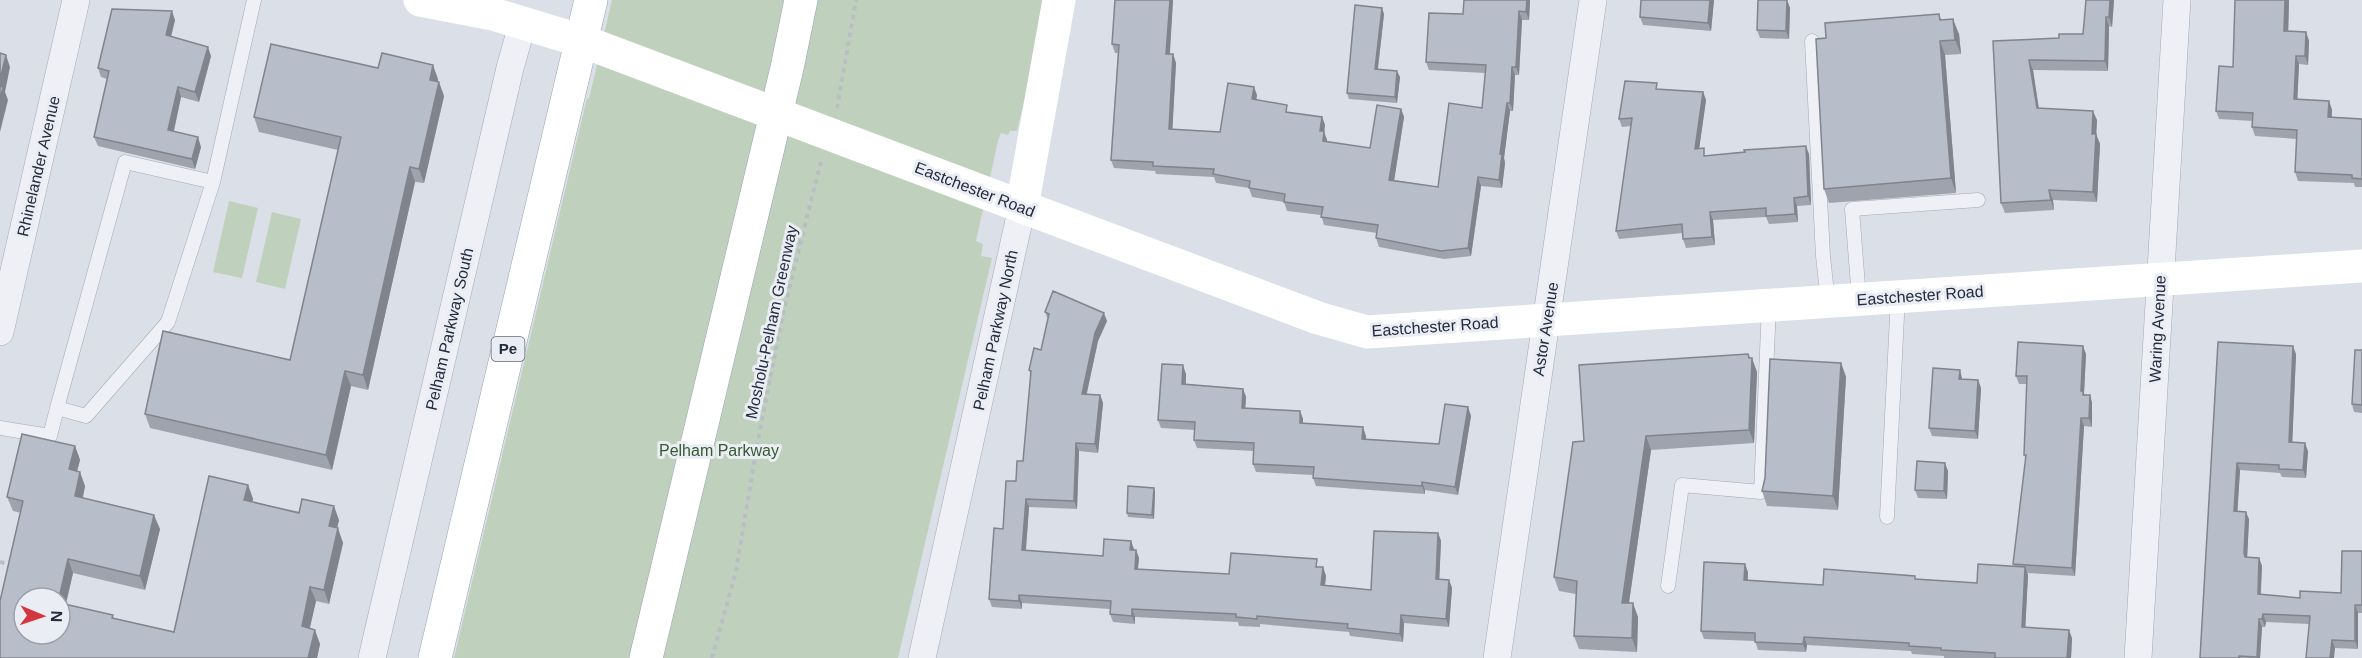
<svg xmlns="http://www.w3.org/2000/svg" width="2362" height="658" font-family="Helvetica,sans-serif">
<style>
.green{fill:#bfd1bc}
.lines{fill:none;stroke-linecap:round;stroke-linejoin:round}
.lane-casing{stroke:#a4a9b4;stroke-width:15}
.street-casing{stroke:#a4a9b4;stroke-width:28}
.primary-casing{stroke:#9aa2b3;stroke-width:34}
.path{stroke:#b9bdc5;stroke-width:4;stroke-dasharray:4.5 4.5;stroke-linecap:butt}
.lane{stroke:#eef0f5;stroke-width:14}
.street{stroke:#eef0f5;stroke-width:27}
.secondary{stroke:#fff;stroke-width:33}
.primary{stroke:#fff;stroke-width:33}
.wall{fill:#9ea3ae}
.shaded-wall{fill:#81848d}
.building{fill:#b8bdca;stroke:#81848d;stroke-width:1.5}
.labels{text-anchor:middle;stroke-width:6;stroke-linejoin:round;paint-order:stroke}
.shield{fill:#eaeef4;stroke:#5f6674;stroke-width:1.5}
.shield-label{font-size:15px;font-weight:bold;fill:#242b3d}
.street-label{font-size:16px;fill:#242b3d;stroke:#eaeef4}
.park-label{font-size:16px;fill:#355a31;stroke:#eaeef4}
</style>
<rect width="100%" height="100%" fill="#dbdfe7"/>
<path class="green" d="M612 0H1048L1017 131H1010L1008 135 1001 133 998 141 976 241 983 244 981 256 992 258 898 658H454L587 98 589 99Z
M229 201 258 208 242 278 213 272Z
M272 212 301 219 285 289 256 282Z"/>
<g class="lines">
<defs>
<path id="lane" d="M1812 41 1823 256 1828 302
M213 182 125 162 57 408 86 416 168 322 213 182 254 0
M1859 299 1852 209 1978 200
M0 428 50 436 57 408
M1887 517 1898 296
M1668 586 1682 485 1761 492 1769 305"/>
<path id="street" d="M0 332 76 0
M372 658 510 68 523 22
M922 658 1022 207
M1497 658 1593 0
M2138 658 2177 0"/>
<path id="primary" d="M435 658 591 0
M646 658 787 68 801 0"/>
</defs>
<use href="#lane" class="lane-casing"/>
<use href="#street" class="street-casing"/>
<use href="#primary" class="primary-casing"/>
<path class="path" d="M837 108 856 0
M0 562 13 565
M712 658 736 571 758 440 783 313 821 161"/>
<use href="#lane" class="lane"/>
<use href="#street" class="street"/>
<path class="secondary" d="M420 0 493 14 582 41 1318 318 1367 332 2362 266
M1022 207 1059 0"/>
<use href="#primary" class="primary"/>
</g>
<path class="wall" d="M1115 0H1173L1170 54H1173L1176 63 1172 130 1220 132 1257 95 1256 100 1290 113 1322 117 1325 125 1324 132 1327 140V142L1370 148 1401 109 1404 117 1394 180 1438 187 1482 108 1485 73 1429 70 1426 62 1463 14 1464 0H1530L1529 20H1522L1519 75H1515L1513 111H1510L1504 158 1505 163 1502 188 1481 186 1471 256 1444 259 1379 247 1376 238 1377 233 1324 225 1321 215 1287 211 1284 202 1252 197 1249 188 1216 183 1214 177 1156 174 1155 171 1114 168 1111 160 1118 53H1115L1112 44Z
M1641 0H1714L1711 31 1643 25 1640 17Z
M1787 0 1790 8 1789 39 1760 38 1757 30Z
M2086 0H2114L2112 27 2109 26 2108 71 2033 70 2039 108 2097 120 2096 134 2100 144 2097 202 2053 200 2054 210 2005 213 2001 203 1993 41 2059 38 2083 34Z
M2289 0 2288 31 2306 32 2309 41 2308 65 2299 64 2297 100 2329 101 2332 110V117L2362 119V187H2355L2354 183 2298 181 2295 172 2297 139 2255 136 2252 127 2253 121 2219 119 2216 111 2233 67Z
M1384 14 1378 69 1400 77 1397 103 1349 99 1347 93Z
M1939 14 1941 20 1959 34 1961 54 1945 55 1956 193 1829 203 1824 189 1826 38Z
M175 20 171 37 211 56 199 102 181 97 174 131 201 147 195 169 98 146 94 137 107 79 101 77 98 68Z
M378 68 438 79V82L444 96 424 183 415 182 368 390 351 386 332 470 150 428 145 414 290 360 338 150 259 132 254 117Z
M1659 89 1703 92 1706 100 1699 149 1706 156 1809 154 1811 205 1797 206 1798 222 1769 224 1766 217 1713 220 1715 245 1686 248 1683 239V233L1619 239 1616 231 1631 126 1622 127 1619 119Z
M1045 312 1107 321 1098 341 1086 394 1100 395 1103 403 1098 453 1079 451 1077 509 1029 507 1026 551 1103 556 1134 549V550H1136L1139 558 1138 569 1229 574 1323 567 1326 576 1325 585 1371 590 1438 533 1441 541 1439 579 1449 580 1452 588 1449 627 1404 623 1403 642 1350 636 1349 632 1260 624V627L1239 626 1238 622 1135 617V624L1113 622 1110 614V609L1022 603V609L992 607 989 599 1003 529 1016 481 1023 461 1031 376 1029 370 1041 350 1048 320Z
M2218 342 2296 354 2292 442 2308 451 2306 478 2282 477 2280 473 2240 470 2237 511 2249 519 2247 557 2259 558 2262 566 2261 595 2300 598 2341 593 2362 551V613H2358V649L2335 648 2309 624 2266 622 2265 627H2262L2260 658H2200Z
M2362 350V413L2354 412 2352 404Z
M1748 354 1757 372 1754 443 1651 450 1629 603 1638 617 1637 652 1579 649 1574 636 1576 594 1559 591 1554 577 1584 441Z
M2086 354 2084 393V395H2090L2092 403V427L2084 426 2075 576 2027 573 2028 575 2025 627 2072 638 2071 658H1944V656L1912 654 1911 651 1807 645 1806 652 1758 650 1755 641 1704 639 1701 631 1748 572V580L1823 585 1917 579 1977 583 2014 566 2013 564 2026 459 2024 455 2027 384H2019L2016 376Z
M1841 363 1846 377 1838 510 1767 506 1762 491Z
M1186 374V385L1243 389 1246 397 1245 408 1300 411 1303 419V423L1366 436V439L1439 444 1468 407 1471 416 1458 495 1425 490V494L1316 486 1313 478V475L1256 472 1253 464 1254 451 1197 448 1194 440 1195 430 1161 428 1158 420Z
M1962 378V379L1978 380 1981 388 1978 439 1932 436 1929 428Z
M75 446 80 460 77 471 85 486 83 498 160 529 145 590 73 573 66 604 114 618 174 632 248 485 253 499 252 502 339 520 337 528 343 543 329 604 316 601 309 628 320 644 317 658H0L21 513 13 511 7 497Z
M1948 471 1947 499 1918 498 1915 490Z
M1155 492 1154 519 1128 517 1127 513Z"/>
<path class="shaded-wall" d="M1170 0H1173L1169 62 1166 54Z
M1527 0H1530L1529 20 1526 12Z
M1710 0H1714L1711 31 1708 23Z
M1787 0 1790 8 1789 39 1786 31Z
M2110 0H2114L2112 27 2109 17Z
M2285 0H2289L2288 40 2284 31Z
M1382 8 1384 14 1377 75 1375 69Z
M172 11 175 20 169 44 166 35Z
M1519 11 1522 20 1519 75 1516 67Z
M2106 17 2109 26 2108 71 2105 61Z
M1953 19 1959 34 1961 54 1955 40Z
M2306 32 2309 41 2308 65 2305 56Z
M1940 41 1945 55 1956 193 1951 178Z
M208 47 211 56 199 102 195 92Z
M1173 54 1176 63 1172 138 1169 129Z
M6 55 10 67 5 92 8 100 0 132V80Z
M2296 56 2299 64 2297 108 2294 99Z
M2029 60 2033 70 2040 118 2037 108Z
M433 65 438 79 435 94 430 80Z
M1512 67 1515 75 1513 111 1510 103Z
M1397 71 1400 77 1397 103 1395 97Z
M439 82 444 96 424 183 419 169Z
M178 87 181 97 172 139 168 130Z
M1254 87 1257 95 1255 108 1252 99Z
M1703 92 1706 100 1698 157 1695 149Z
M2329 101 2332 110 2331 125 2328 117Z
M1507 103 1510 111 1504 158 1505 163 1502 188 1499 180 1500 154Z
M1401 109 1404 117 1393 188 1389 180Z
M2093 111 2097 120 2096 138V134L2100 144 2097 202 2093 192 2092 134Z
M1322 117 1325 125 1324 132 1327 140 1326 150 1320 131Z
M198 137 201 147 195 169 192 159Z
M1806 146 1809 154 1811 205 1808 196Z
M410 167 415 182 368 390 363 375Z
M1478 177 1481 186 1471 256 1468 248Z
M2049 190 2053 200 2054 210 2051 200Z
M1794 198 1797 206 1798 222 1795 214Z
M1710 212 1713 220 1715 245 1712 237Z
M1104 313 1107 321 1098 341 1085 402 1082 394 1095 333Z
M2083 346 2086 354 2084 393 2086 399 2081 391Z
M2293 346 2296 354 2292 450 2289 442Z
M1748 354 1752 364V358L1757 372 1754 443 1749 430Z
M1841 363 1846 377 1838 510 1833 496Z
M1183 365 1186 374 1185 393 1182 384Z
M1960 370 1962 378V387L1959 379Z
M345 371 351 386 332 470 326 455Z
M1978 380 1981 388 1978 439 1975 431Z
M1243 389 1246 397 1245 416 1242 408Z
M1100 395 1103 403 1098 453 1095 444Z
M2090 395 2092 403V427L2089 418Z
M1468 407 1471 416 1458 495 1455 487Z
M1300 411 1303 419V431L1300 423Z
M2081 418 2084 426 2075 576 2072 568Z
M1363 427 1366 436 1365 447 1362 439Z
M1646 436 1651 450 1627 616 1622 603Z
M1076 443 1079 451 1077 509 1074 501Z
M2305 443 2308 451 2306 478 2303 470Z
M75 446 80 460 74 483 69 469Z
M1945 463 1948 471 1947 499 1944 491Z
M2237 463 2240 470 2237 519 2234 511Z
M80 472 85 486 80 510 75 496Z
M1422 482 1425 490V494L1422 486Z
M248 485 253 499 249 515 244 500Z
M1154 488 1155 492 1154 519 1152 515Z
M1026 499 1029 507 1025 559 1022 550Z
M334 506 339 520 334 541 329 526Z
M2246 512 2249 519 2247 561 2244 553Z
M154 515 160 529 145 590 140 576Z
M338 528 343 543 329 604 324 590Z
M1438 533 1441 541 1439 587 1436 579Z
M1131 541 1134 549 1133 558 1130 550Z
M1136 550 1139 558 1137 577 1135 569Z
M2259 558 2262 566 2260 602 2258 594Z
M68 559 73 573 63 616 60 608V598H59Z
M1745 564 1748 572 1747 588 1744 580Z
M1323 567 1326 576 1324 593 1321 585Z
M2025 567 2028 575 2025 635 2022 627Z
M1449 580 1452 588 1449 627 1446 619Z
M310 587 316 601 307 641 302 626Z
M1019 595 1022 603V609L1019 601Z
M1633 603 1638 617 1637 652 1632 638Z
M2355 605 2358 613V649L2355 641Z
M1132 609 1135 617V624L1132 616Z
M2263 614 2266 622 2265 627 2262 619Z
M1401 615 1404 623 1403 642 1400 634Z
M2259 619 2262 627 2260 658H2257Z
M315 630 320 644 317 658H308Z
M2069 630 2072 638 2071 658H2067Z
M1804 637 1807 645 1806 652 1803 644Z
M2332 640 2335 648 2334 658H2330Z"/>
<path class="building" d="M1115 0H1170L1166 54H1173L1169 129 1220 132 1228 83 1254 87 1252 99 1287 105 1286 112 1322 117 1320 131H1324L1323 141 1370 148 1377 105 1401 109 1389 180 1438 187 1449 103 1482 108 1486 65 1426 62 1429 13 1463 14 1464 0H1527L1526 12 1519 11 1516 67H1512L1510 103H1507L1500 154H1502L1499 180 1478 177 1468 248 1441 251 1376 238 1378 225 1321 217 1323 207 1284 202 1285 194 1249 188 1250 181 1213 174 1214 169 1153 166V162L1111 160 1119 45 1112 44Z
M1641 0H1710L1708 23 1640 17Z
M1758 0H1787L1786 31 1757 30Z
M2086 0H2110L2109 17H2106L2105 61 2029 60 2037 108 2093 111 2092 134H2096L2093 192 2049 190 2051 200 2001 203 1993 41 2059 38V34H2083Z
M2235 0H2285L2284 31 2306 32 2305 56H2296L2294 99 2329 101 2328 117 2362 119V179L2352 178V175L2295 172 2297 130 2252 127 2253 113 2216 111 2219 66 2233 67Z
M1355 5 1382 8 1375 69 1397 71 1395 97 1347 93Z
M112 9 172 11 166 35 208 47 195 92 178 87 168 130 198 137 192 159 94 137 109 71 98 68Z
M1939 14 1940 20 1953 19 1955 40 1940 41 1951 178 1824 189 1816 39 1826 38 1825 23Z
M271 44 378 68 382 53 433 65 430 80 439 82 419 169 410 167 363 375 345 371 326 455 145 414 163 331 290 360 341 137 254 117Z
M0 53 6 55 0 80Z
M1625 81 1657 83 1656 89 1703 92 1695 149 1704 148V156L1745 152 1744 150 1806 146 1808 196 1794 198 1795 214 1766 216V208L1710 212 1712 237 1683 239 1682 224 1616 231 1632 118 1619 119Z
M0 86 3 87 0 100Z
M1053 291 1104 313 1095 333 1082 394 1100 395 1095 444 1076 443 1074 501 1026 499 1022 550 1103 556 1104 539 1131 541 1130 550H1136L1135 569 1229 574 1231 553 1317 559 1316 567H1323L1321 585 1371 590 1374 531 1438 533 1436 579 1449 580 1446 619 1401 615 1400 634 1347 628 1348 624 1257 616V619L1236 617V614L1132 609V616L1110 614 1111 601 1019 595V601L989 599 994 528 1003 529 1006 481H1016L1017 461H1023L1031 371 1029 370 1034 348 1041 350 1049 314 1045 312Z
M2018 342 2083 346 2081 391H2083V395H2090L2089 418H2081L2072 568 2013 564 2026 455H2024L2027 376H2016Z
M2218 342 2293 346 2289 442 2305 443 2303 470 2279 469V465L2237 463 2234 511 2246 512 2244 553 2245 557 2259 558 2258 594 2300 598V591L2341 593 2342 551H2362V605H2355V641L2332 640 2330 658H2306L2310 616 2263 614 2262 619H2259L2257 657 2239 656V658H2200Z
M2355 350H2362V405L2352 404Z
M1748 354 1749 358H1752L1749 430 1646 436 1622 603H1633L1632 638 1574 636 1577 581 1554 577 1573 442 1584 441 1579 365Z
M1770 359 1841 363 1833 496 1762 491 1765 478Z
M1162 364 1183 365 1182 384 1243 389 1242 408 1300 411V423L1363 427 1362 439 1439 444 1445 404 1468 407 1455 487 1422 482V486L1313 478 1314 467 1253 464 1254 443 1194 440 1195 422 1158 420Z
M1933 368 1960 370 1959 379 1978 380 1975 431 1929 428Z
M22 434 75 446 69 469 80 472 75 496 154 515 140 576 68 559 59 598H24V634H60V603L113 615 112 618 174 632 209 476 248 485 244 500 299 513 302 499 334 506 329 526 338 528 324 590 310 587 302 626 315 630 308 658H0V601L23 501 7 497Z
M1917 461 1945 463 1944 491 1915 490Z
M1128 486 1154 488 1152 515 1127 513Z
M1704 562 1745 564 1744 580 1823 585 1824 569 1915 576V579L1977 583 1978 564 2025 567 2022 627 2069 630 2067 658H1995V653L1941 650V648L1909 646V643L1804 637 1803 644 1755 642V633L1701 631Z"/>
<g class="labels">
<rect class="shield" x="491.5" y="337" width="33" height="24" rx="4.5"/>
<g class="shield-label">
<text x="508" y="354">Pe</text>
</g>
<g class="street-label">
<text transform="translate(38 166) rotate(-77)" y="6">Rhinelander Avenue</text>
<text transform="translate(975 189) rotate(21)" y="6">Eastchester Road</text>
<text transform="translate(1920 295) rotate(-4)" y="6">Eastchester Road</text>
<text transform="translate(771 322) rotate(-78)" y="6">Mosholu-Pelham Greenway</text>
<text transform="translate(1435 326) rotate(-4)" y="6">Eastchester Road</text>
<text transform="translate(449 329) rotate(-77)" y="6">Pelham Parkway South</text>
<text transform="translate(1545 329) rotate(-81)" y="6">Astor Avenue</text>
<text transform="translate(2157 329) rotate(-87)" y="6">Waring Avenue</text>
<text transform="translate(995 330) rotate(-78)" y="6">Pelham Parkway North</text>
</g>
<g class="park-label">
<text x="719" y="456">Pelham Parkway</text>
</g>
</g>
<g transform="translate(42 616) rotate(92)"><circle r="28" fill="#eaeef4" stroke="#9ba0ab" stroke-width="1.5"/>
<path d="M0-4.5L10 22L0 15L-10 22Z" fill="#d53740"/>
<text y="-9" font-size="16" font-weight="bold" text-anchor="middle" fill="#242b3d">N</text>
</g>
</svg>
